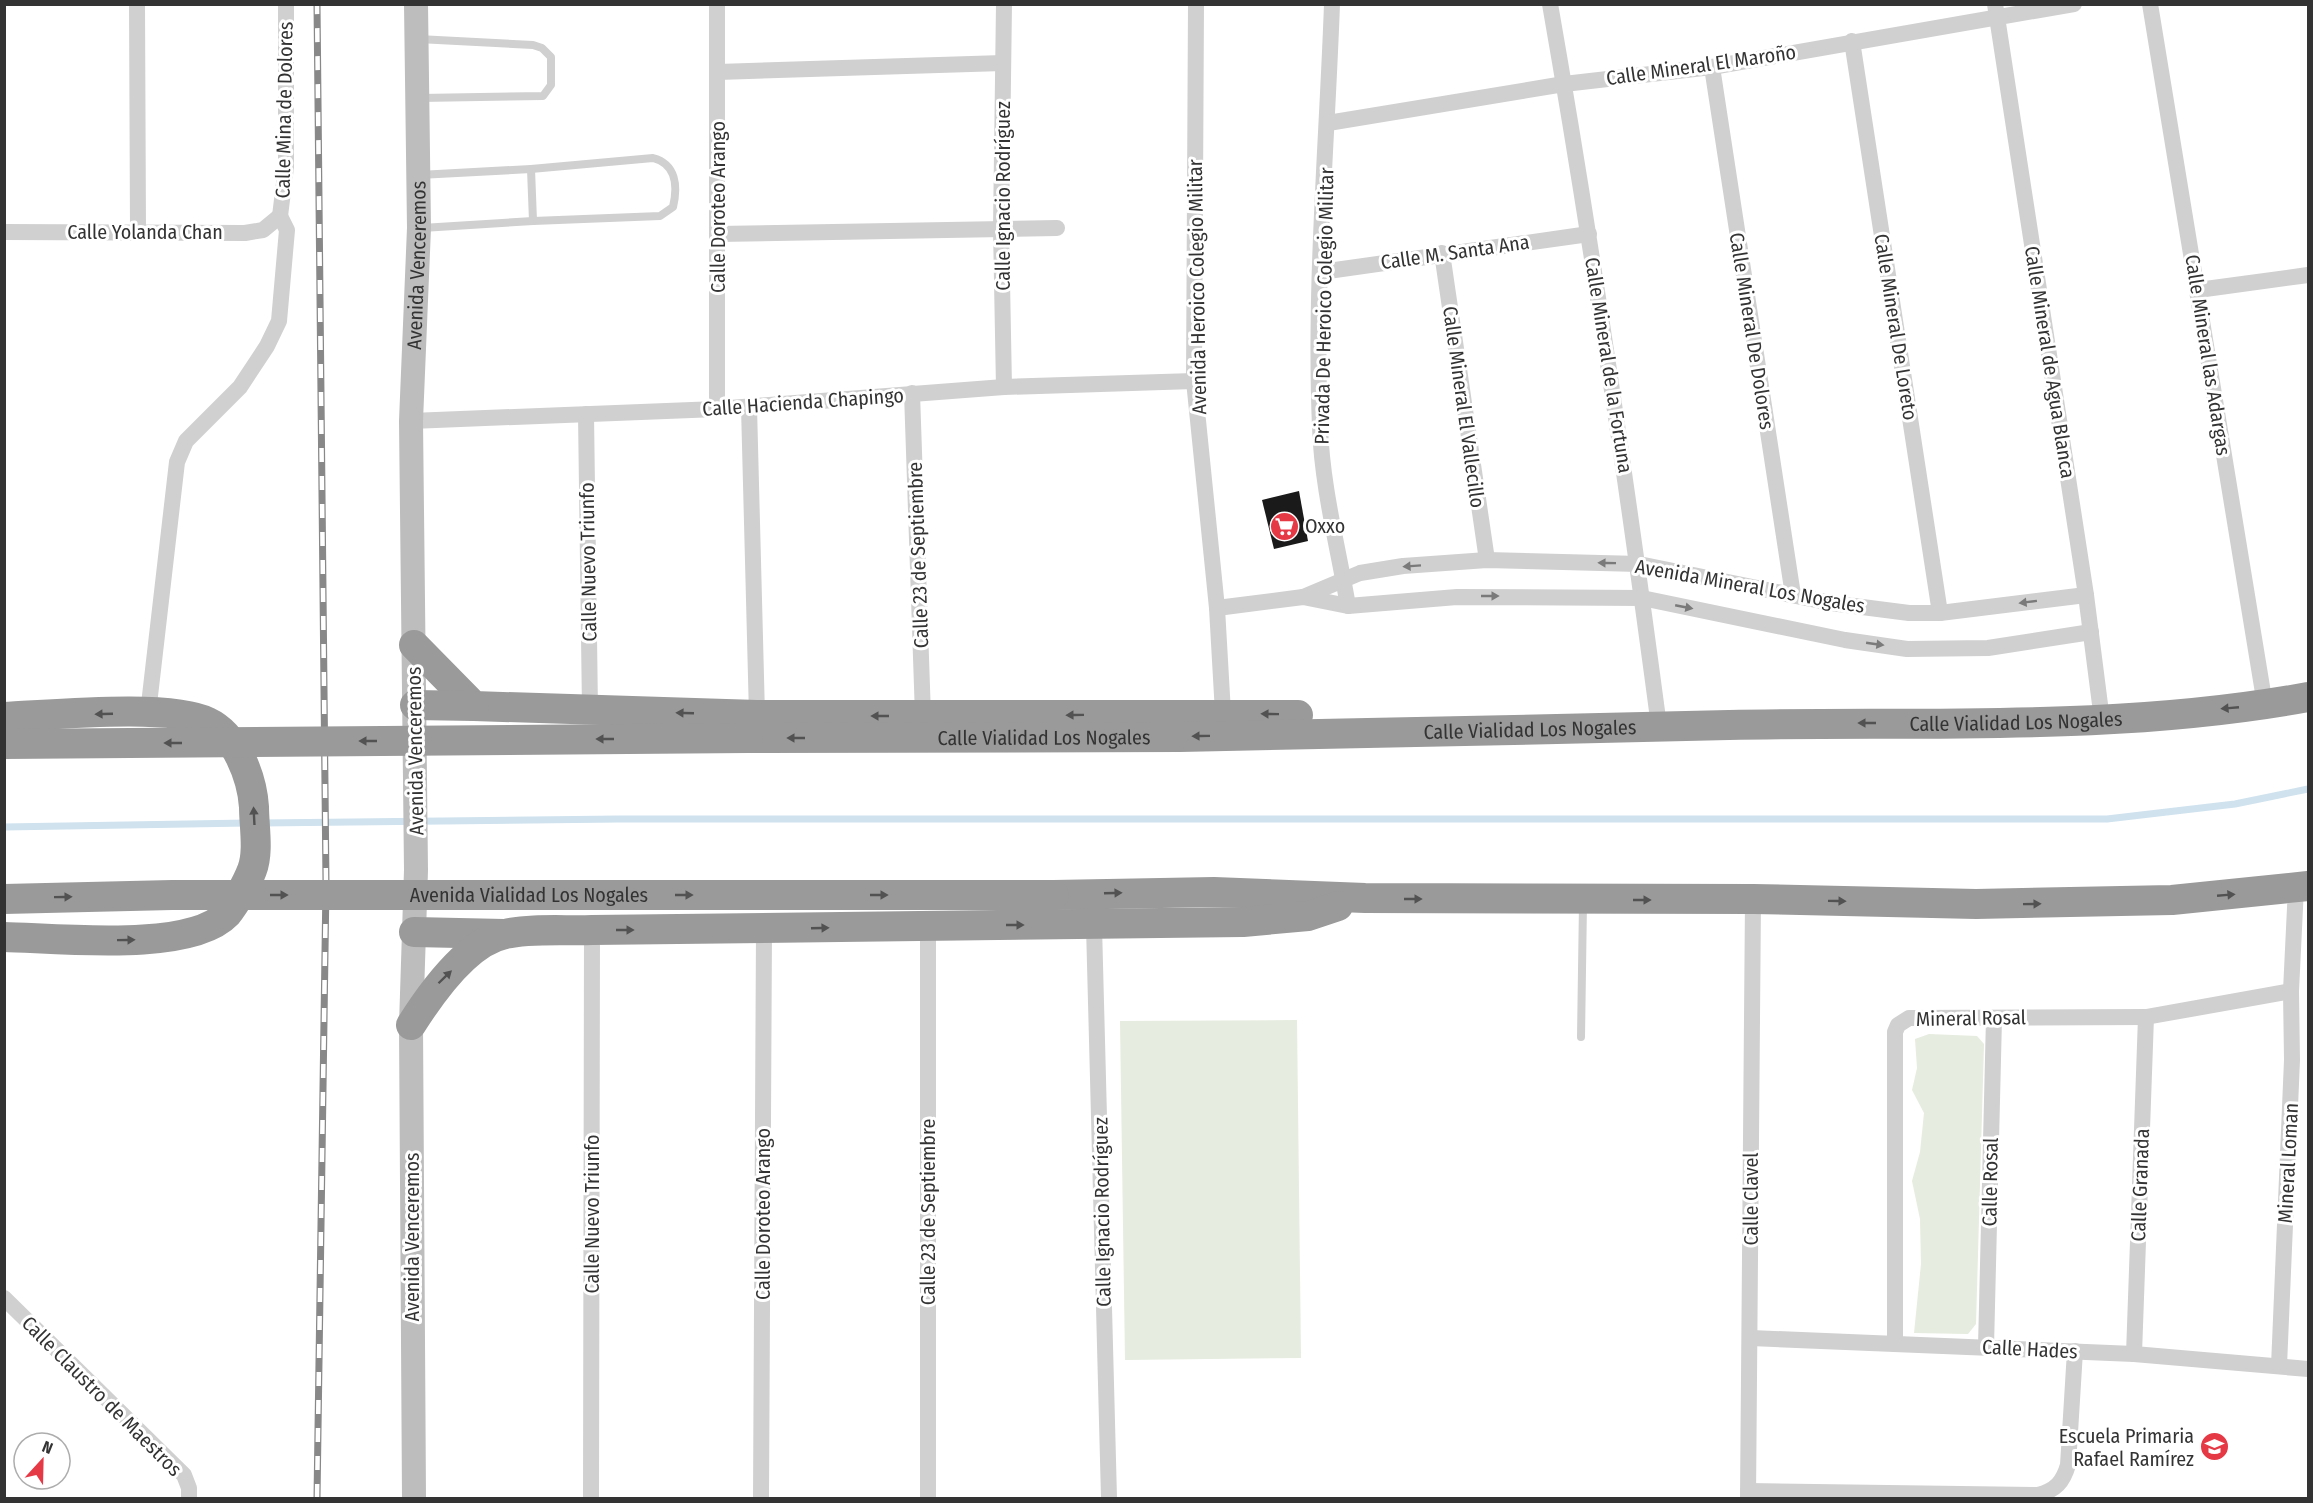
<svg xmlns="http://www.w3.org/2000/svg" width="2313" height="1503" font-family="'Fira Sans Condensed',sans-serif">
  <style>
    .green { fill: #e6ecdf }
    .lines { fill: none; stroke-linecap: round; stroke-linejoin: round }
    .stream { stroke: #cfe2ee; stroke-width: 7 }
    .building { fill: #1a1a1a }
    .lane { stroke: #d0d0d0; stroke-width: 8 }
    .street { stroke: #d0d0d0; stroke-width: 16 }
    .secondary { stroke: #bdbdbd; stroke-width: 24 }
    .highway { stroke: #9a9a9a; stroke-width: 30 }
    .rail-casing { stroke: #888; stroke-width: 7 }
    .rail { stroke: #fff; stroke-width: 4.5; stroke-dasharray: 14; stroke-linecap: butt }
    .highway-bridge { stroke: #9a9a9a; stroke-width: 30 }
    .oneway { fill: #7a7a7a }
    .oneway2 { fill: #525252 }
    .labels { text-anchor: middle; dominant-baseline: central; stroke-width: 6; stroke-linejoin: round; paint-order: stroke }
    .street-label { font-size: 20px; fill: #333; stroke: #fff }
    .poi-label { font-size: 20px; fill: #333; stroke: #fff; text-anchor: start }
  </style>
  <rect width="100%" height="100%" fill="#fff"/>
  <g class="green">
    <polygon points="1297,1020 1301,1358 1125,1360 1120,1021"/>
    <polygon points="1929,1034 1977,1036 1984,1044 1976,1324 1968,1334 1914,1333 1921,1264 1920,1219 1912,1181 1920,1152 1924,1113 1912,1090 1917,1068 1915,1039"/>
  </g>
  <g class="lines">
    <g class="stream">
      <polyline points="262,823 619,819 2107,819 2235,804 2308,789"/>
      <polyline points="4,827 248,823"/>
    </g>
  </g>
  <polygon class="building" points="1299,491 1308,541 1274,549 1262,500"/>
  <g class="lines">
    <g class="lane">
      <polyline points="418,39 533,45 542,48 551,57 551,85 543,96 420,98"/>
      <path d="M531 169 653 158C676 164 678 186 673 207L660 216 533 221"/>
      <polyline points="419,175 531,169 533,221 422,228"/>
      <polyline points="1581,1037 1583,903"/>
    </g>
    <g class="street">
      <polyline points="137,4 138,231"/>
      <polyline points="1004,4 1001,228 1004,387"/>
      <polyline points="1196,4 1194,381 1217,608 1223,713"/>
      <path d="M1332 4C1327 145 1314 286 1320 427 1322 487 1338 547 1348 606"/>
      <path d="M1550 4C1592 244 1627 485 1659 726"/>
      <polyline points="1995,4 2086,595 2102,720"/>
      <polyline points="2150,4 2265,705"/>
      <polyline points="1852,41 1940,613"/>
      <polyline points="1712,67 1793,595"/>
      <polyline points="718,72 1003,63"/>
      <polyline points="1328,123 1564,84 1712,67 2074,4"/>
      <polyline points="280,216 286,167 286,4"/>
      <polyline points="4,232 245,233 263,230 280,216"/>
      <polyline points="718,234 1057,228"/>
      <polyline points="1442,253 1487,560"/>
      <polyline points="1321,272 1589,234"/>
      <polyline points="2198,290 2308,275"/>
      <polyline points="912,393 923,716"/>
      <polyline points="749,407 757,715"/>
      <polyline points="717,409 717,4"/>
      <polyline points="586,414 590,710"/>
      <polyline points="411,421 717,409 1004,387 1194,381"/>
      <polyline points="1303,597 1360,573 1403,566 1487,560 1639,564 1831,603 1909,613 1940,613 2086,595"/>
      <polyline points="1217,608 1303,597 1348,606 1457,597 1642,598 1845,640 1907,649 1988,648 2091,632"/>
      <polyline points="148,713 177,462 186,441 240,387 267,346 279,321 287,230 280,216"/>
      <polyline points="1094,926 1109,1498"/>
      <polyline points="4,1298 184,1475 189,1488 189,1498"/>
      <polyline points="1751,1338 2134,1354 2308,1369"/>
      <polyline points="1895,1344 1895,1032 1898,1025 1909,1018 2146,1017 2291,991"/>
      <polyline points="1986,1347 1994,1018"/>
      <polyline points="2134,1354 2146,1017"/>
      <polyline points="2279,1366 2292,1060 2291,991 2296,887"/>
      <path d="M1748 1491 2038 1495C2056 1490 2063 1482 2068 1465L2075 1351"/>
      <polyline points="591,1498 592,930"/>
      <polyline points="761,1498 764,930"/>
      <polyline points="928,1498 928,925"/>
      <polyline points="1748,1498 1753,899"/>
    </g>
    <path class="secondary" id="s1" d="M414 1498 411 1025 416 870 411 421 419 228 416 4"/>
    <g class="highway">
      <polyline points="414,645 474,706 757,715 1298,715"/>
      <polyline points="415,705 474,706"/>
      <path d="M4 717C50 715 171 703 208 722 236 735 252 777 254 807 254 826 259 852 252 870 247 883 236 903 227 914 190 953 56 938 4 937"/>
      <path id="s2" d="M748 738C892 738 1036 738 1180 737 1363 734 1546 729 1729 725 1922 721 2118 732 2308 697"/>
      <polyline points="1054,895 1214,892 1365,898 1753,899 1976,904 2172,900 2308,886"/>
      <polyline points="414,932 504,934"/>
      <path d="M411 1025C430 995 467 942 505 934 530 928 566 931 592 930L1243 922 1308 916 1338 906"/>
    </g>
    <defs>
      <polyline id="rail" points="317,1498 326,884 317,4"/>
    </defs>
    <use href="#rail" class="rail-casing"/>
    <use href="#rail" class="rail"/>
    <g class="highway-bridge">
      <polyline points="4,744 748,738"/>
      <path id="s3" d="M4 899 172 895H1054"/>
    </g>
  </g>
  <defs><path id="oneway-solid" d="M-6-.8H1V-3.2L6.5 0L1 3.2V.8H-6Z" transform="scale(1.5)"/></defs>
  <g class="oneway">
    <use href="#oneway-solid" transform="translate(1607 563) rotate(-179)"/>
    <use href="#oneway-solid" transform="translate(1412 566) rotate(176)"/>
    <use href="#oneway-solid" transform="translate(1490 596)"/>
    <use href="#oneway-solid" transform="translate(2028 602) rotate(173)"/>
    <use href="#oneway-solid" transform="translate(1684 607) rotate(11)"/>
    <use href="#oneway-solid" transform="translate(1875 644) rotate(8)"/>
  </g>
  <g class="oneway2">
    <use href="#oneway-solid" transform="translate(2230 708) rotate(175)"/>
    <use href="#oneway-solid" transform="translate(685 713) rotate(-178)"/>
    <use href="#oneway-solid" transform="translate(104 714) rotate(178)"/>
    <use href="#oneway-solid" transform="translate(1270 714) rotate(-179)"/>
    <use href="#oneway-solid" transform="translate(1075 715) rotate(179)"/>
    <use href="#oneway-solid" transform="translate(880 716) rotate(-180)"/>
    <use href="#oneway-solid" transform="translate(1867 723) rotate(180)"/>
    <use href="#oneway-solid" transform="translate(1201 736) rotate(179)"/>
    <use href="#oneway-solid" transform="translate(796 738) rotate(180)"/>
    <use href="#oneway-solid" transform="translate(605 739) rotate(180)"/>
    <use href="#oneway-solid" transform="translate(368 741) rotate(180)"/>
    <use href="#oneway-solid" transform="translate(173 743) rotate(180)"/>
    <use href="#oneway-solid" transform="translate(254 816) rotate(-93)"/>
    <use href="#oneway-solid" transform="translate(1113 893) rotate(-2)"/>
    <use href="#oneway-solid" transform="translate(279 895)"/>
    <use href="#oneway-solid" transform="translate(684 895)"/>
    <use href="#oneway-solid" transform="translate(879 895)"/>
    <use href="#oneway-solid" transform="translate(2226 895) rotate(-5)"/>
    <use href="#oneway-solid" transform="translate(63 897) rotate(-1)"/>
    <use href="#oneway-solid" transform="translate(1413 899)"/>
    <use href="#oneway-solid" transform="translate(1642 900)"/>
    <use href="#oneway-solid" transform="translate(1837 901) rotate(1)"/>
    <use href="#oneway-solid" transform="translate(2032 904) rotate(-1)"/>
    <use href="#oneway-solid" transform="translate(1015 925)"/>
    <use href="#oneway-solid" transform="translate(820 928) rotate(-2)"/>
    <use href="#oneway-solid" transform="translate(625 930)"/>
    <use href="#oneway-solid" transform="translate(126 940) rotate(-1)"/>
    <use href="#oneway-solid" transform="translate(445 977) rotate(-44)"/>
  </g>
  <defs>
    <symbol id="supermarket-disc" viewBox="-11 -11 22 22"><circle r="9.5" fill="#e63946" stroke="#fff"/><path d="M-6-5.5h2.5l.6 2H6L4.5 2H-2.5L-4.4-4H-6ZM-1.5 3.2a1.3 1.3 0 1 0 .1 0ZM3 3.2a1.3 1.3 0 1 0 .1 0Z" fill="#fff"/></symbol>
    <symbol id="school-disc" viewBox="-11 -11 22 22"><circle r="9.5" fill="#e63946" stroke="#fff"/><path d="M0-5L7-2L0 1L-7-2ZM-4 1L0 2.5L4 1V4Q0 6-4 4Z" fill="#fff"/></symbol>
  </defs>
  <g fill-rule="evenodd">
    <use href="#supermarket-disc" x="1268" y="510" width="33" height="33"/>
    <use href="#school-disc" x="2198" y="1430" width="33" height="33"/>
  </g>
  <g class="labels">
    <g class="street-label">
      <text transform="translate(1701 65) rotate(-8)">Calle Mineral El Maroño</text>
      <text transform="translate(284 110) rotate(-89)">Calle Mina de Dolores</text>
      <text transform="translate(1003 196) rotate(-90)">Calle Ignacio Rodríguez</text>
      <text transform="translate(718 207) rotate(-90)">Calle Doroteo Arango</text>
      <text x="145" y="232">Calle Yolanda Chan</text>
      <text transform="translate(1455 252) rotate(-8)">Calle M. Santa Ana</text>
      <text stroke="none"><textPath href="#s1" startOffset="1233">Avenida Venceremos</textPath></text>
      <text transform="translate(1197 287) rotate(-91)">Avenida Heroico Colegio Militar</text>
      <text transform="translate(1324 306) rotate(-89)">Privada De Heroico Colegio Militar</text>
      <text transform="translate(1896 327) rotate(81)">Calle Mineral De Loreto</text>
      <text transform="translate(1752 331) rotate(81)">Calle Mineral De Dolores</text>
      <text transform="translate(2208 355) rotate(81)">Calle Mineral las Adargas</text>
      <text transform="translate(2050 362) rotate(81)">Calle Mineral de Agua Blanca</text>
      <text transform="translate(1609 365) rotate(81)">Calle Mineral de la Fortuna</text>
      <text transform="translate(803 402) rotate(-4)">Calle Hacienda Chapingo</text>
      <text transform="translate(1464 407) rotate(82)">Calle Mineral El Vallecillo</text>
      <text transform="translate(918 555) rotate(-92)">Calle 23 de Septiembre</text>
      <text transform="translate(588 562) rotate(-91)">Calle Nuevo Triunfo</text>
      <text transform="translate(1750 586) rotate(10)">Avenida Mineral Los Nogales</text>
      <text stroke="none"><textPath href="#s2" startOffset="1268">Calle Vialidad Los Nogales</textPath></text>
      <text stroke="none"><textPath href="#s2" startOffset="782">Calle Vialidad Los Nogales</textPath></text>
      <text stroke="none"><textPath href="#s2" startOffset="296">Calle Vialidad Los Nogales</textPath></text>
      <text transform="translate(415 751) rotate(-91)">Avenida Venceremos</text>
      <text stroke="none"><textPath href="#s3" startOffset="525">Avenida Vialidad Los Nogales</textPath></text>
      <text transform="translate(1971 1018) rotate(-1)">Mineral Rosal</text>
      <text transform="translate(2288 1163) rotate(-87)">Mineral Loman</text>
      <text transform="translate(1990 1182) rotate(-89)">Calle Rosal</text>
      <text transform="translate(2140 1185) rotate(-88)">Calle Granada</text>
      <text transform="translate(1751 1199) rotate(-90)">Calle Clavel</text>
      <text transform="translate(928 1212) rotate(-90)">Calle 23 de Septiembre</text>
      <text transform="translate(1102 1212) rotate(-91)">Calle Ignacio Rodríguez</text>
      <text transform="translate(592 1214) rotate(-90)">Calle Nuevo Triunfo</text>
      <text transform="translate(763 1214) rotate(-90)">Calle Doroteo Arango</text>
      <text transform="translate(412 1237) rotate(-90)">Avenida Venceremos</text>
      <text transform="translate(2030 1349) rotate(3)">Calle Hades</text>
      <text transform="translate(102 1396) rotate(45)">Calle Claustro de Maestros</text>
    </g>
    <g class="poi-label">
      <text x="1305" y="526">Oxxo</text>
      <text x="2194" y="1436" text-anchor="end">Escuela Primaria<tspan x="2194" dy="23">Rafael Ramírez</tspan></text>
    </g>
  </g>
  <rect width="2313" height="1503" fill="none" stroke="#333333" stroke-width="12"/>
  <g transform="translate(42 1461) rotate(22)"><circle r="28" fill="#ffffff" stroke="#adadad" stroke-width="1.5"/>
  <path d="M0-4.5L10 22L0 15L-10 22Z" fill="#e63946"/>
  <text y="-9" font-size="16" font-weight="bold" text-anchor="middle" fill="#333333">N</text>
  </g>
</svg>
